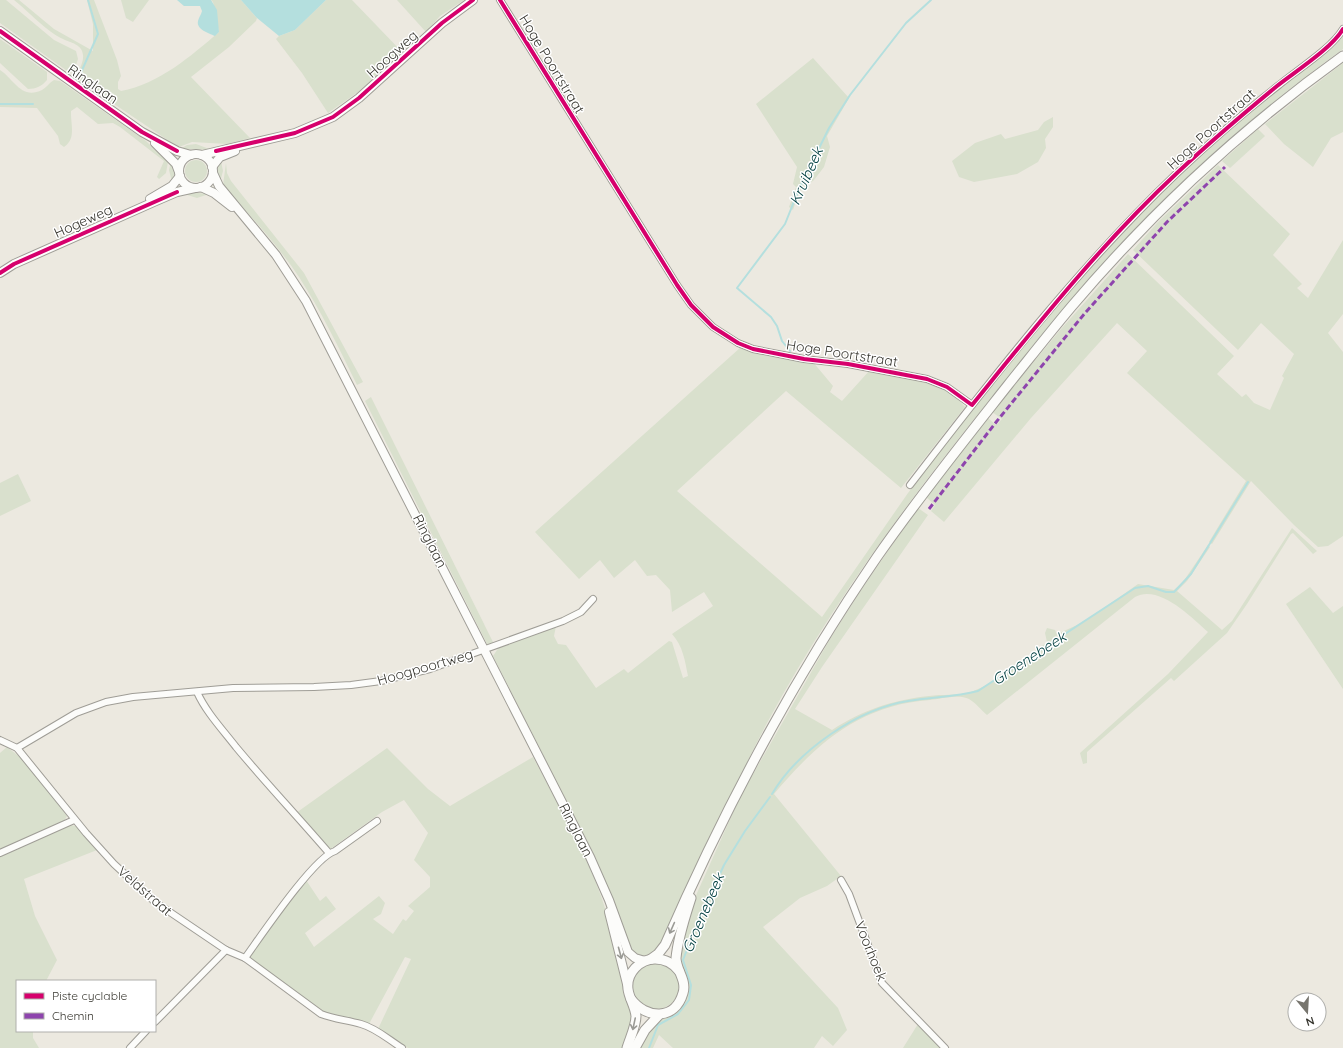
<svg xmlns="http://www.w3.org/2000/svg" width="1343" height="1048" font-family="Quicksand,sans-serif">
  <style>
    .green { fill: #d9e0cd }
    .water { fill: #b4dfde }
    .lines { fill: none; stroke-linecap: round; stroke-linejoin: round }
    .stream { stroke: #b4dfde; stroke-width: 2 }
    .street-casing { stroke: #9f9d96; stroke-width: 8 }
    .secondary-casing { stroke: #9f9d96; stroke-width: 10 }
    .primary-casing { stroke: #9f9d96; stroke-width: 11 }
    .street { stroke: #fcfcfa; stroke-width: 6 }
    .secondary { stroke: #fcfcfa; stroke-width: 8 }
    .primary { stroke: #fcfcfa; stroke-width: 9 }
    .quiet { stroke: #8e44ad; stroke-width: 3; stroke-dasharray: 6 3; stroke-linecap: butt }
    .cycleway-casing { stroke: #fff; stroke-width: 6 }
    .cycleway { stroke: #d6006c; stroke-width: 4 }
    .oneway { stroke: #9a9a95 }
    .labels { text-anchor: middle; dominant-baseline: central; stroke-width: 3; stroke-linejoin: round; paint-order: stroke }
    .street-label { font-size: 14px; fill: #383730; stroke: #fff }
    .water-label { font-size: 15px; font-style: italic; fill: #054243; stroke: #fff }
  </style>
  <rect width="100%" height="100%" fill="#ece9e0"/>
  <g class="green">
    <polygon points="0,0 6,0 54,40 76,51 78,59 74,71 70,73 0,23"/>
    <path d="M14 0H19L54 29 93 51V24L87 0H94L117 60 121 76 118 82V89L121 91C159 84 191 56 219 32L213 2 211 0H241L257 18 256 21 229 47 191 77 250 138 227 144 192 142 179 147 169 141 77 79C77 71 84 64 83 55 82 44 71 43 63 39 47 32 28 11 14 0Z"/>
    <polygon points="121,0 149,0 133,22 126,18"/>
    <polygon points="326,0 352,0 403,53 358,92 328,113 302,73 276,39 279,36 295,30"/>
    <polygon points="397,0 464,0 440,16 426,32"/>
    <path d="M1343 32V49C1262 107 1187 174 1119 247 1074 295 1034 346 992 397 909 499 830 606 767 723 728 798 694 876 657 951 645 957 637 958 629 947L596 859 493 656 499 647 556 626 554 636 558 644 566 645 596 688 624 669 628 673 669 641 672 642 683 678 688 676C685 661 683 646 672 634L713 606 704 592 672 612 670 590 656 575 647 576 635 560 614 578 600 560 579 579 535 532 741 347 813 362 833 386 830 392 842 401 870 370 934 383 952 393 965 407 901 488 786 391 677 491 822 617 908 493 1006 366 1076 282 1116 237 1170 183 1216 140Z"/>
    <path d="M0 39 47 72V80C42 86 36 89 28 89L0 63Z"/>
    <polygon points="813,58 849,98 827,136 830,147 824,167 814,180 799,192 793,210 789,207 796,187 793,184 797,167 756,104"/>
    <polygon points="1343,63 1343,132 1331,138 1313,167 1284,144 1265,124"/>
    <path d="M0 70C14 79 21 100 42 90 46 88 49 83 54 80L60 81 146 141 168 162 166 173 159 179 157 177 164 161 120 127 113 123 98 124 77 107 71 111V113C71 126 76 139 64 147L60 144 58 136 37 108 0 107Z"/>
    <polygon points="1053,117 1053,127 1045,139 1046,148 1038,162 1017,174 974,182 959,177 952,161 975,143 1001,134 1005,139 1038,130 1044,122"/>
    <polygon points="1258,129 1265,136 1230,168 1222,161"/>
    <polygon points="196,144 212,150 180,149 187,145"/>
    <circle cx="196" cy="171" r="11"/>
    <polygon points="171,161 175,172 172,182 169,170"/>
    <path d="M221 161 223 171 220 182C216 175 216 168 221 161Z"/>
    <path d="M226 163 227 173 231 181 304 273 363 382 357 385C339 348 321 311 299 277 277 244 249 215 223 185Z"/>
    <polygon points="1218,165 1290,234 1273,255 1302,284 1297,288 1308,298 1343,240 1343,314 1328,333 1343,352 1343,536 1328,546 1318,547 1294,525 1251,481 1212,544 1209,542 1246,481 1127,373 1147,351 1117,323 1031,418 944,522 931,511 935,505 926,497 988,418 996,425 1002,419 992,412 1061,329 1128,254 1234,356 1217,374 1242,397 1246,394 1254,403 1270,410 1284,378 1282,376 1294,354 1261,323 1238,350 1133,250 1158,222"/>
    <polygon points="188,192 209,194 197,198 181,193"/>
    <polygon points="371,397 494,644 487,644 365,401"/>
    <polygon points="18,474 31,501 0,516 0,483"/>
    <path d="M918 508 928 515 822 667 795 709 832 730C863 710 892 700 929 696 942 694 958 696 971 692 995 684 1027 658 1047 642L1045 633 1047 628 1055 630 1057 634 1084 622 1138 584 1174 590 1183 582 1208 545 1210 547 1187 581 1177 591 1222 630 1232 621 1292 528 1317 551 1313 554 1293 533 1291 534 1247 604 1227 633 1174 681 1171 678 1087 752V763L1083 764 1080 753 1168 674 1208 632C1191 617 1159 584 1135 597L987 715C981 710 976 703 969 699 959 694 940 699 930 700 860 705 817 743 774 794L841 876 827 886 800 898 763 927 838 1008 847 1030 833 1046 822 1036 814 1048H673L659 1035 653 1048H639L653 1023 679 1009 683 1004 686 997 681 955 690 912 697 893 740 797 830 639 863 587Z"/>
    <polygon points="1310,587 1333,613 1343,606 1343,689 1286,604"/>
    <polygon points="7,747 25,761 67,816 63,823 0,852 0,753"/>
    <path d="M387 748 428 789 450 806 533 757C556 802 584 848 601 896 614 934 622 974 632 1013V1022L622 1048H408L378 1029 411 959 405 957 369 1024C354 1021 338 1018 324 1012 297 1000 273 976 250 958V955L306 880 320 901 326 896 336 909 305 933 314 947 379 896 385 903 381 914 373 919 393 934 403 919 406 921 414 911 408 906 430 887V877L414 860 428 833 404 800 382 812 329 850 296 813Z"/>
    <polygon points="70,825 76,826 97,850 24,879 35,916 57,960 46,981 17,981 17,1031 33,1031 33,1038 39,1048 0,1048 0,857"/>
    <circle cx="656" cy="986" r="23"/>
    <polygon points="918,1024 943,1048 903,1048"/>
  </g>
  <g class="water">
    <path d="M177 0H211L217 10 219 32 215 36C208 33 196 29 198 21 199 17 201 15 202 11L200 6H184Z"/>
    <polygon points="241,0 326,0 295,30 279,36 257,18"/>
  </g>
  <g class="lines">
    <g class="stream">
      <polyline points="79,77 98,34 88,0"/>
      <polyline points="0,104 33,104"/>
      <polyline points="790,351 782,341 777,326 771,317 737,288 785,224 799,189 829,128 850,95 906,23 931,0"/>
      <path d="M772 794C798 750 858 709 908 701 931 697 955 697 978 691L1135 588 1148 586 1166 592H1174L1191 574 1248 482"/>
      <polyline points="649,1048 658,1025 678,1014 689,1000 691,985 683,960 693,934 724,865 745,831 770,797"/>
    </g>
    <defs>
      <g id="street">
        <polyline points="500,0 677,285 691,305 713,327 738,343 753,349 804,359 848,364 927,379 947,387 972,405"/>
        <path d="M910 485C993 377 1077 269 1176 174 1209 143 1243 113 1279 85 1298 69 1331 49 1343 29"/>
        <path d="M197 692C206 712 222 729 236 747 266 783 298 817 329 853"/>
        <path d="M0 740 17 748 86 833 114 864 155 902 226 950 245 958 321 1014C334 1019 347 1020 361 1024 376 1028 389 1040 402 1048"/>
        <polyline points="17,748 76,713 106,702 133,697 233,688 314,687 351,685 381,681 430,669 563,621 581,612 593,599"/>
        <polyline points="0,853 74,820"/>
        <polyline points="841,880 849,894 882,983 945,1048"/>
        <path d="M245 958C261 936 314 857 335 851L377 821"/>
        <polyline points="155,1022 226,950"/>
        <polyline points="130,1048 146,1031"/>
      </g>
      <g id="secondary">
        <polyline points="0,31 142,132 177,151 191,155"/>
        <polyline points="155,143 176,164 179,172"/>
        <circle cx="196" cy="171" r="17"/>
        <polyline points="202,155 295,133 333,117 359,98 442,23 473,0"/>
        <polyline points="212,167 220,157 235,151"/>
        <polyline points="213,173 219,186 276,255 306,301 590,857 609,900 628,952 635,958 645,961"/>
        <polyline points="201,187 214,193 232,207"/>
        <polyline points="150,199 172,186 180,176"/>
        <polyline points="0,273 14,264 156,201 177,192 195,188"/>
        <polyline points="609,912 627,984"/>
      </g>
      <g id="primary">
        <path d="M651 959 658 954 665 945C724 810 793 679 877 557 918 498 963 442 1008 385 1029 359 1050 332 1072 306 1151 213 1244 127 1343 56"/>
        <path d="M631 999C646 1019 675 1021 683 993 687 980 676 970 676 958 678 937 685 917 691 898"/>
        <path d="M627 1048C630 1038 636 1026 636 1016 635 1006 629 998 628 989 626 973 640 959 655 959 665 959 673 963 679 971"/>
        <polyline points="635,1048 645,1030 659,1015"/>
      </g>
    </defs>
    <use href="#street" class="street-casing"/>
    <use href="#secondary" class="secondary-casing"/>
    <use href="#primary" class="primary-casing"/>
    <use href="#street" class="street"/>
    <use href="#secondary" class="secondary"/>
    <use href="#primary" class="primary"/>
    <polyline class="quiet" points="929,509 997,421 1085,313 1167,222 1225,167"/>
    <defs>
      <g id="cycleway">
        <path d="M500 0 677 285 691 305 713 327 738 343 753 349 804 359 848 364 927 379 947 387 972 405C1037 325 1101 244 1177 173 1209 143 1243 114 1277 86 1296 71 1332 48 1343 29"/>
        <polyline points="0,31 142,132 177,151"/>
        <polyline points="216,151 295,133 333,117 359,98 442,23 473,0"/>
        <polyline points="0,273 14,264 177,192"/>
      </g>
    </defs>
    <use href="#cycleway" class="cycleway-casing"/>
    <use href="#cycleway" class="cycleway"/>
  </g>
  <defs><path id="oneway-shaft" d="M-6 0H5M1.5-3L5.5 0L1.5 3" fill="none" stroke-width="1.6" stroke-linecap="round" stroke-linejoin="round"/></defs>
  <g class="oneway">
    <use href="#oneway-shaft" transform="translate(672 928) rotate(114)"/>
    <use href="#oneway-shaft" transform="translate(620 953) rotate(75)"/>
    <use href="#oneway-shaft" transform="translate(634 1024) rotate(102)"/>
  </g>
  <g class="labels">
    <g class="street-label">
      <text transform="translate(392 54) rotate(-42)">Hoogweg</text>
      <text transform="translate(552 64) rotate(59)">Hoge Poortstraat</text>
      <text transform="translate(93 84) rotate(35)">Ringlaan</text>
      <text transform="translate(1211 129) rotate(-42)">Hoge Poortstraat</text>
      <text transform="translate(83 221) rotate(-24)">Hogeweg</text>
      <text transform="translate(842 353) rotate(9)">Hoge Poortstraat</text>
      <text transform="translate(430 541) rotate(63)">Ringlaan</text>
      <text transform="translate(425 667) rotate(-16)">Hoogpoortweg</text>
      <text transform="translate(576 830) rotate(63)">Ringlaan</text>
      <text transform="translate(145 891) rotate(41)">Veldstraat</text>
      <text transform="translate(871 951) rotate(68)">Voorhoek</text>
    </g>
    <g class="water-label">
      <text transform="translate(806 176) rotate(-66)">Kruibeek</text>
      <text transform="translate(1029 658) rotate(-33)">Groenebeek</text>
      <text transform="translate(703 913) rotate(-67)">Groenebeek</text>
    </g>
  </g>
  <rect x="16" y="980" width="140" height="52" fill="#ffffff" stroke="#afafac"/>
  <rect x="24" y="993" width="20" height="6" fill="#d6006c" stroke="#afafac"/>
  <text x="52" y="1000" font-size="12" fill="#383730">Piste cyclable</text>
  <rect x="24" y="1013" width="20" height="6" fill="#8e44ad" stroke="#afafac"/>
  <text x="52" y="1020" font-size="12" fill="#383730">Chemin</text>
  <g transform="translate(1307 1012) rotate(162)"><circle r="19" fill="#ffffff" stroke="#afafac"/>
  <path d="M0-3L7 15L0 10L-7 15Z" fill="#77756e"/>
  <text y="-6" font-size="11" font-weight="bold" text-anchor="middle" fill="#383730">N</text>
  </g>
</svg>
